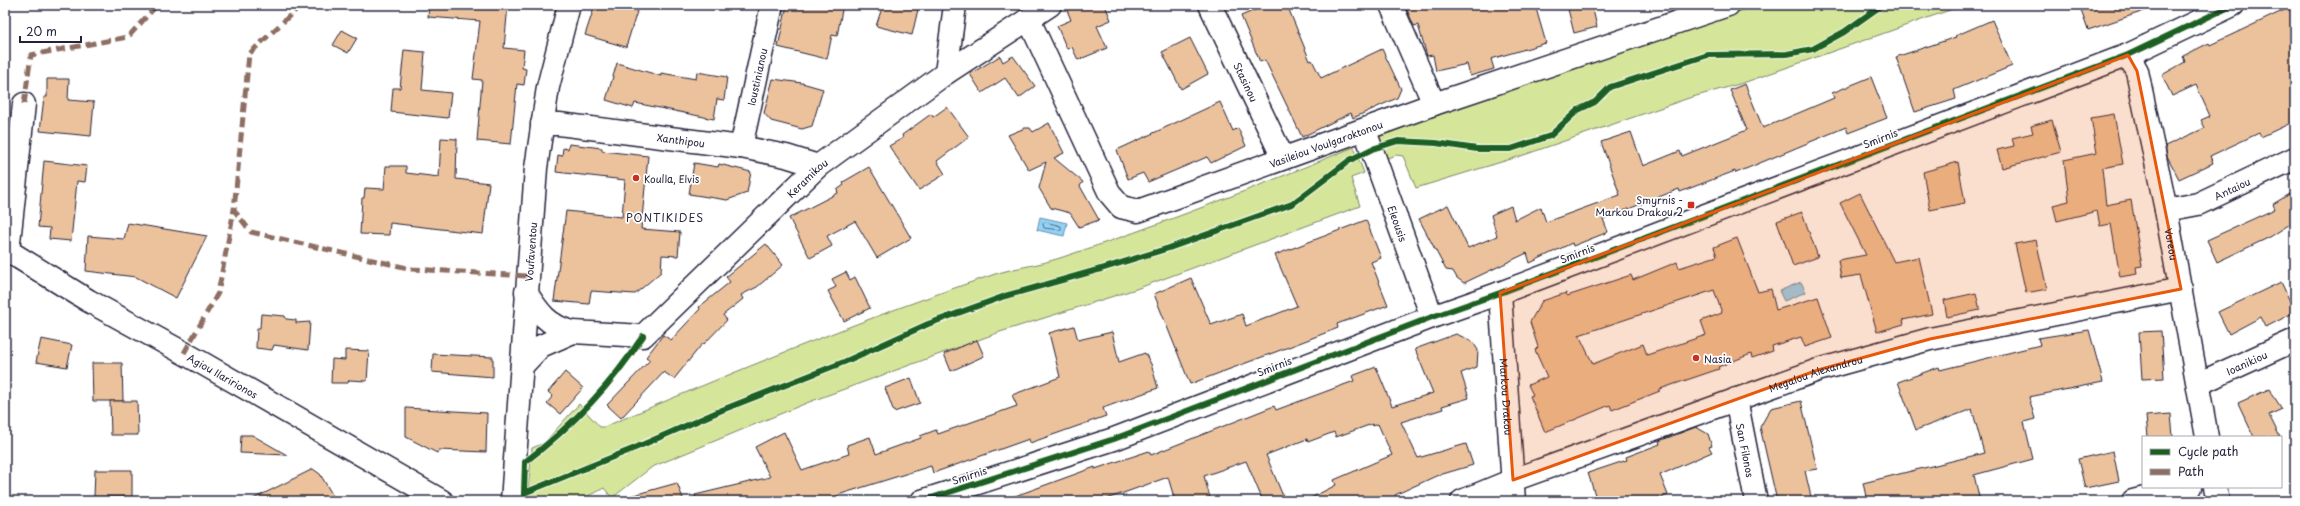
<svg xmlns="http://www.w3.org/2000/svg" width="2300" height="506" font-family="'Playpen Sans',sans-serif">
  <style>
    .green { fill: #d5e69a; stroke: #7c846a }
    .water { fill: #94d3f5; stroke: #668cab }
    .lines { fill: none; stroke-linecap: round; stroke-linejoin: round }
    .shore { stroke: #506985; stroke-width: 1 }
    .building { fill: #ecc29c; stroke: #22223b; fill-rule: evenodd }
    .street-casing { stroke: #22223b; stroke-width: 25 }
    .street { stroke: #fff; stroke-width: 22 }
    .quiet { stroke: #8d6e63; stroke-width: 5; stroke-dasharray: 10 5; stroke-linecap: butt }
    .cycleway-casing { stroke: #fff; stroke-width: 8 }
    .cycleway { stroke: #1b5e20; stroke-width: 6 }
    .marked { fill: #e8590c; fill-opacity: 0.2; stroke: #e8590c; stroke-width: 3; stroke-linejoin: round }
    .poi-dot { fill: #c8321e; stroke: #fff; stroke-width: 1.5 }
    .labels { text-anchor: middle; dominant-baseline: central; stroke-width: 3.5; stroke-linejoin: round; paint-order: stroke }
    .street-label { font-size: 10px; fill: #22223b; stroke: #fff }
    .poi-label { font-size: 10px; fill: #22223b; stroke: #fff; text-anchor: start }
    .neighbourhood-label { font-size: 11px; letter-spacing: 1px; fill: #22223b; stroke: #fff }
  </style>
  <rect width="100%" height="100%" fill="#fff"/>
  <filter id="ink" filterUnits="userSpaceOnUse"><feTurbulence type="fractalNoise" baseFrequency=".025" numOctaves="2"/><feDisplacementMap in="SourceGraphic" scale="8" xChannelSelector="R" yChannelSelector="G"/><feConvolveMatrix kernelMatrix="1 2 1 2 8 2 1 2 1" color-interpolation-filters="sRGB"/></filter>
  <g filter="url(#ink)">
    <g class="green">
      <polygon points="1758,5 1964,5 1743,83 1689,98 1521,156 1416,188 1403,156 1396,155 1385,159 1379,144 1380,133"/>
      <path d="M1354 147 1364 173 1351 178 1360 206 1136 289 1000 332 809 402 652 467 612 498 604 488 578 501H527L532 448 544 443 579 404 600 427H604C734 372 864 318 998 273 1018 267 1040 265 1060 258 1160 225 1257 187 1354 147Z"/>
    </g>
    <g class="water">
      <polygon points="1040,217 1067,223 1064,236 1037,230"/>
      <polygon points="1801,282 1806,292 1784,301 1779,291"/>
    </g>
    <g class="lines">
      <polygon class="shore" points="1045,222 1061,226 1061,230 1044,228 1043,224"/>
    </g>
    <g class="building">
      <polygon points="429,5 508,5 504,48 524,50 522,68 526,69 524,85 517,84 511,144 477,141 482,80 473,79 480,21 428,17"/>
      <polygon points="595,5 639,5 626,47 585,35"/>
      <polygon points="787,5 843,5 837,36 832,35 827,59 778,47"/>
      <polygon points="883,5 919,5 912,35 876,26"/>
      <polygon points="1065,5 1105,5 1111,20 1097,26 1107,48 1078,60 1072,47 1067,49 1057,26 1071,20"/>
      <polygon points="1267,5 1287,5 1310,61 1312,60 1321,78 1382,49 1401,89 1397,98 1353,118 1351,113 1302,137 1265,60 1260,62 1241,16"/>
      <polygon points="1405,5 1535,5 1546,43 1491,59 1494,69 1470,76 1467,64 1436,71 1433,55 1427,56 1418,25 1414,26"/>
      <polygon points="1585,5 1592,5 1597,27 1574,33 1568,9"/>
      <polygon points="2079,5 2152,5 2153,8 2088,30"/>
      <polygon points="2295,5 2295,121 2261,137 2259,133 2210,156 2213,163 2179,179 2167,156 2165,146 2205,128 2201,120 2210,116 2196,85 2172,96 2162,75 2185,62 2183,56 2209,43 2210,45"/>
      <polygon points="1992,20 2012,66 1954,90 1956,99 1915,112 1896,57 1956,37 1955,36"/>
      <polygon points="342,30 357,38 348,53 333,45"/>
      <polygon points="1190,38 1208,74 1181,89 1162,52"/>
      <polygon points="404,50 425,52 422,90 451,93 448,118 391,112 393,88 400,88"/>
      <polygon points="1000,56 1003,62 1013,56 1035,86 1019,98 1005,78 982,93 970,74"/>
      <polygon points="617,63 661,76 661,73 696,79 697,72 727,77 724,100 717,99 714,119 635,103 633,108 606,100"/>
      <polygon points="1871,77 1887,118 1848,133 1846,127 1736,173 1735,171 1680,192 1679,189 1603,219 1608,232 1573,246 1572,243 1530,263 1527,253 1464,283 1457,278 1453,271 1446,270 1419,219 1448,205 1468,248 1497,236 1491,215 1511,206 1515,220 1541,207 1546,222 1620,195 1601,142 1631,132 1643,166 1680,151 1682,156 1747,130 1730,90 1745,84 1763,128 1834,98 1832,93"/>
      <polygon points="47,79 69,79 68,100 94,102 91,136 40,131 44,97 47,97"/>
      <polygon points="773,79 802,83 823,89 812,126 802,129 771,121 764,113"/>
      <polygon points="1220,102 1233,131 1238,128 1246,146 1211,163 1207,157 1148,182 1143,173 1128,179 1117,150"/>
      <polygon points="947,107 969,137 937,161 945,174 919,190 889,146 903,138 902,135 931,114 933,117"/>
      <polygon points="2114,114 2123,164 2102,168 2106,205 2131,200 2142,266 2136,267 2137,274 2120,277 2111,224 2100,226 2097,211 2057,221 2053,205 2069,201 2064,160 2097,153 2091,118"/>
      <polygon points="2052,120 2061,152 2002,168 1997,150 2014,146 2012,138 2033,133 2031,126"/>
      <polygon points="1049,123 1064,153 1054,158 1083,182 1080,186 1099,220 1079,227 1070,213 1051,208 1039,188 1046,162 1029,170 1008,135 1025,128 1030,128 1033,132"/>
      <polygon points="441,138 457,139 456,179 489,183 483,234 390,223 389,235 360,234 362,198 364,198 365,188 384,189 386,166 406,166 406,173 439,177"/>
      <polygon points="569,144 602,148 602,151 648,156 641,229 680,232 678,256 662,255 661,272 635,294 591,291 589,304 554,301 566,211 622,217 625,180 556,172 558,155 562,156 563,148 568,149"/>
      <polygon points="44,161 87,166 85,182 77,181 71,241 49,239 50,228 38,227"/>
      <polygon points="1958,162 1965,203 1930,210 1923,172"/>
      <polygon points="694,163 718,167 719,164 751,172 747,193 727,200 689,194"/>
      <polygon points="869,167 911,238 877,258 855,221 827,236 832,246 810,258 789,218 838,193 837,190 844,185 843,182"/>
      <polygon points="2295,191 2295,221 2270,237 2217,262 2207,240 2275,209 2273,204"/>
      <polygon points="1860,193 1894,262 1919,257 1932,314 1903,320 1904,324 1877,332 1861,275 1841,278 1838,260 1866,255 1840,203"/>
      <polygon points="1802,212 1818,257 1793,266 1777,221"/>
      <polygon points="1366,220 1381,258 1371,262 1388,305 1337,324 1338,328 1294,345 1190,384 1154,294 1191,278 1211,325 1242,314 1246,326 1297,306 1275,255"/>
      <polygon points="128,223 207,236 176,298 136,277 86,271 88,236 124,239"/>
      <path d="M1737 238 1758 292 1771 289 1776 310 1818 297 1832 338 1805 347 1801 337 1772 346 1773 351 1752 358 1751 354 1718 367 1719 369 1660 389V391L1612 410 1610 405 1545 432 1530 396 1533 395 1528 385 1547 377 1535 350 1538 347 1530 322 1542 301 1566 293 1567 296 1631 275 1633 280 1677 262 1679 268 1717 256 1714 247ZM1714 290 1722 313 1701 321 1706 335 1647 355 1643 344 1593 364 1579 335Z"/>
      <polygon points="2036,240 2047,289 2026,293 2015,244"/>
      <polygon points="766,244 783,265 757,287 741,295 743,299 723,315 727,320 704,344 703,343 674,379 664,372 621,418 607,405 650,360 646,357 663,335 671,340 700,309 699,307 730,282 726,277"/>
      <polygon points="846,272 850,280 855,277 870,308 844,321 828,291 836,287 832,279"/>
      <polygon points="2281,282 2295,312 2266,327 2261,317 2229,334 2218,312"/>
      <polygon points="1976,293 1980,310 1947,317 1944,300"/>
      <polygon points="261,314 285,316 286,319 296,320 296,323 310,322 308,350 274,345 272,350 256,348 257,328 260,328"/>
      <polygon points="1074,326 1078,340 1112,332 1119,362 1145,353 1151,364 1158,388 1103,408 1106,416 1030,443 1029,439 933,473 931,466 841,494 826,501 696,501 695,495 770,477 755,447 784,432 802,470 849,454 847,445 870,437 876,454 921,438 920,436 936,430 938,434 1017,406 1012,395 1060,377 1049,333"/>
      <polygon points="2089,330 2103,382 2029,397 2035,419 2024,422 2033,459 1974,475 1980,501 1867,501 1863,483 1984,453 1972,409 1916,430 1898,382 1939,367 1940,370 2040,345 2038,338"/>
      <polygon points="2161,331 2164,378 2142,379 2139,332"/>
      <polygon points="1456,334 1472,341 1478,350 1477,367 1461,373 1469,398 1442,406 1443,409 1401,422 1418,458 1466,444 1473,465 1436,476 1395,495 1397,501 1305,501 1336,485 1334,480 1392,455 1378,424 1373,426 1372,424 1336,437 1334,432 1308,442 1307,439 1266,455 1285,501 1263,501 1246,461 1204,476 1211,501 1175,501 1168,477 1101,501 1007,501 1007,499 1095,467 1095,469 1149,451 1151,455 1274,406 1276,410 1354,381 1352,376 1376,367 1392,406 1433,393 1415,349"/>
      <polygon points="41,339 72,345 67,367 36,362"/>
      <polygon points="977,340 984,356 951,371 944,354"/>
      <polygon points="345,350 369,351 367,381 349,380 348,383 331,383 332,359 345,360"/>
      <polygon points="433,354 493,357 493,377 432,372"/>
      <polygon points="92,363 122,363 123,401 93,401"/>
      <polygon points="565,372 583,388 560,414 547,403 553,396 548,392"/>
      <polygon points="911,378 920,403 894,412 885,388"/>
      <polygon points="2269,389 2282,409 2269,415 2280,437 2254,437 2238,403"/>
      <polygon points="110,401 137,401 138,435 111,435"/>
      <polygon points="1801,401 1817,469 1805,471 1812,501 1777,501 1760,427 1771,408"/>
      <polygon points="406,408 487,413 486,452 439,450 437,453 406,437"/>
      <polygon points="2171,414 2173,437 2148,437 2146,416"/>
      <polygon points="1696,427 1708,434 1712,446 1709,447 1712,452 1660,475 1668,495 1654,501 1597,501 1588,473 1627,460 1626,457 1660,444 1659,441"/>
      <polygon points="241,435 252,435 287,455 240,453"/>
      <polygon points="2113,451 2119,481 2085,488 2078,459"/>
      <polygon points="313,469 320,474 336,501 249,501"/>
      <polygon points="95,470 132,470 132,497 94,497"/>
      <polygon points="677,483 684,501 630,501 630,496"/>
    </g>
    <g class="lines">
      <defs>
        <g id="street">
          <path id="s1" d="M1210 5 1283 158"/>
          <polyline points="1391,5 1434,104"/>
          <path id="s2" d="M1029 20 1110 194 1121 207 1138 211 1434 104 1728 5"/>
          <path id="s3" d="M2128 55 2137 71 2166 210 2207 437"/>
          <polyline points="946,73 955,5"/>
          <path id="s4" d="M542 124H559L741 147 786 156 818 166"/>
          <path id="s5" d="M1365 131 1432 317"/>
          <path id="s6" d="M741 147 772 5"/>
          <path id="s7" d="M2166 210 2198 204 2295 158"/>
          <path id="s8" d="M5 249 89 301 202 363 442 501"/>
          <polyline points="8,251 24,104"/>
          <path id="s9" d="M526 292C538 312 549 327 573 332L643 336 818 166 946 73 1050 5"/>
          <path id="s10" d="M1500 293 1514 501"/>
          <polyline points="522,366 541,346 573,332"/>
          <path id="s11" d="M2198 384 2295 340"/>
          <path id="s12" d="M1736 399 1756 501"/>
          <polyline points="2215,487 2218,501"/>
          <path id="s13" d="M512 501 536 168 548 87 569 5"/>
          <polyline points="922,501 1114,439 1432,317 1500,293 2128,55 2233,5"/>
          <path id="s14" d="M1462 501 1513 480 1818 370 1930 339 2181 289"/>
          <polyline points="2133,501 2190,487"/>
        </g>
      </defs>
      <use href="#street" class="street-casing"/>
      <use href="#street" class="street"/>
      <g class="quiet">
        <polyline points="301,5 249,54 234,210 251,232 412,269 527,276"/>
        <polyline points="24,104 31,55 128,37 157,5"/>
        <polyline points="184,353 218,293 234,210"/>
      </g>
      <defs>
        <g id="cycleway">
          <path d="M643 336C612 384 571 427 525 462L524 493 635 448 722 410 844 362 928 324 1005 296 1101 269 1169 248 1292 204 1350 160 1372 149 1398 141 1436 143 1477 149H1511L1550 136 1578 110 1595 102 1610 87 1708 55 1787 54 1813 49 1844 32 1882 5"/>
          <polyline points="922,501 1114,439 1432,317 1500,293 2128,55 2233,5"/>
        </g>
      </defs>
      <use href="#cycleway" class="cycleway-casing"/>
      <use href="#cycleway" class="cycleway"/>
    </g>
  </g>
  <path class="marked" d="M2128 55 2137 71 2181 289 1930 339 1818 370 1513 480 1500 293Z"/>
  <g class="poi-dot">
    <circle cx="636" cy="178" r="4"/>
    <rect x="1687" y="201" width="8" height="8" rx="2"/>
    <circle cx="1696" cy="358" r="4"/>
  </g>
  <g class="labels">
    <g class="street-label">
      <text stroke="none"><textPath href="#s6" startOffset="72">Ioustinianou</textPath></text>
      <text stroke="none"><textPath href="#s1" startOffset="85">Stasinou</textPath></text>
      <text transform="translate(1880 138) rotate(-21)">Smirnis</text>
      <text stroke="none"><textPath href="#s4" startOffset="140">Xanthipou</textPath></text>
      <text stroke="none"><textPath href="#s2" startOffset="426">Vasileiou Voulgaroktonou</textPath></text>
      <text stroke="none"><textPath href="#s9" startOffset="362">Keramikou</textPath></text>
      <text stroke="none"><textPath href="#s7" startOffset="70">Antaiou</textPath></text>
      <text stroke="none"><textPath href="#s5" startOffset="98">Eleousis</textPath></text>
      <text stroke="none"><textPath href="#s3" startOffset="195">Voreou</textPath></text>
      <text stroke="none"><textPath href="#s13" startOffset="250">Voufaventou</textPath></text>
      <text transform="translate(1577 253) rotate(-21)">Smirnis</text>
      <text stroke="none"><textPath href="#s11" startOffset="53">Ioanikiou</textPath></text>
      <text transform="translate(1274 366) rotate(-21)">Smirnis</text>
      <text stroke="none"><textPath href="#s14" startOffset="376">Megalou Alexandrou</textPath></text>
      <text stroke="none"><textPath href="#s8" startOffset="252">Agiou Ilaririonos</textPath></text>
      <text stroke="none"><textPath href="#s10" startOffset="104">Markou Drakou</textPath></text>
      <text stroke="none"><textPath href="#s12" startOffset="52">San Filonos</textPath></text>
      <text transform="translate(969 475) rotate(-18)">Smirnis</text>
    </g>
    <g class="poi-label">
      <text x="644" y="178">Koulla, Elvis</text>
      <text x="1683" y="199" text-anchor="end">Smyrnis -<tspan x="1683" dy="12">Markou Drakou 2</tspan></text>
      <text x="1704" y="358">Nasia</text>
    </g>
    <g class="neighbourhood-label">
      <text x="665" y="217">PONTIKIDES</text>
    </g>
  </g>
  <rect width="2300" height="506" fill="none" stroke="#fff" stroke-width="20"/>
  <rect x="10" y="10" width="2280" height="486" fill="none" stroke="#22223b" stroke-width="1.5" filter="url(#ink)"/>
  <rect x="2142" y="436" width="140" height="52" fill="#ffffff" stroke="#a7a7b1"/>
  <rect x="2150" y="449" width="20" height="6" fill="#1b5e20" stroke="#a7a7b1"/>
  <text x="2178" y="456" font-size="12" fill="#22223b">Cycle path</text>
  <rect x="2150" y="469" width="20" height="6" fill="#8d6e63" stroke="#a7a7b1"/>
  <text x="2178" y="476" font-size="12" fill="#22223b">Path</text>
  <path d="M20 36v6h61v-6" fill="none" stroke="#22223b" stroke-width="2"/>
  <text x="26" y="36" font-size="12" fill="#22223b" stroke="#ffffff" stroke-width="3" paint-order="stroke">20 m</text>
</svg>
